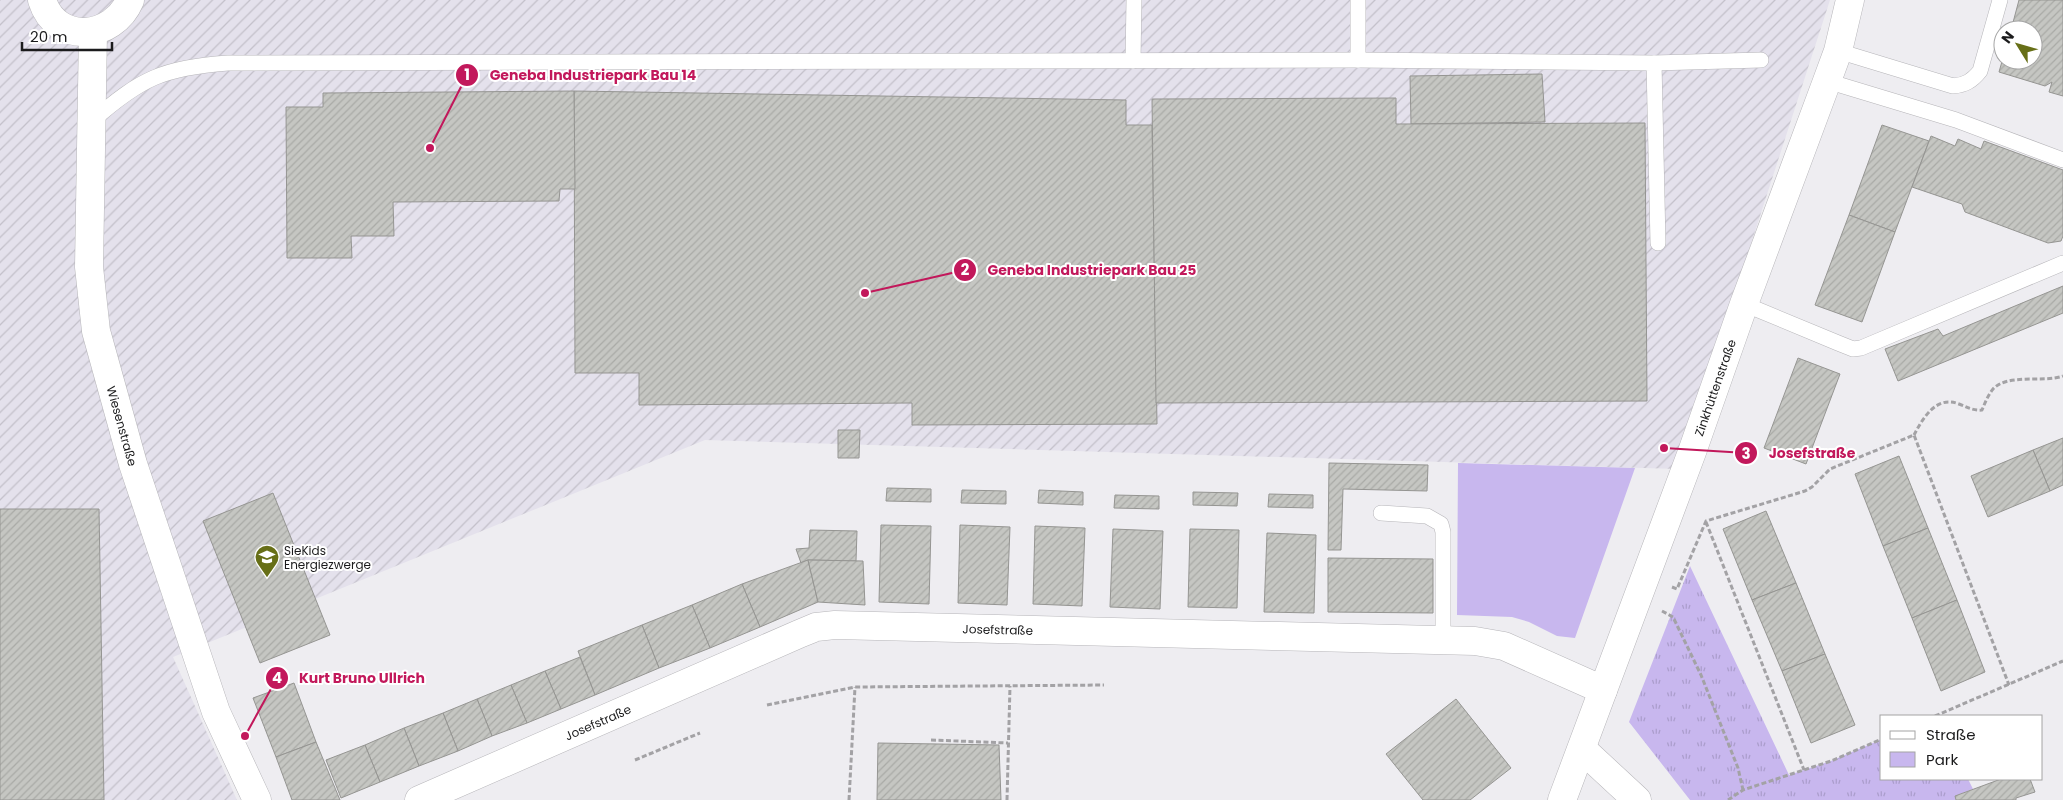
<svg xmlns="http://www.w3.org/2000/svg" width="2063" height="800" font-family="Poppins,sans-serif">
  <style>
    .industrial { fill: url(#industrial-furrows) }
    .grass { fill: url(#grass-tufts) }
    .park { fill: #c8b7ee }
    .building { fill: url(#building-hatch); stroke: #959592 }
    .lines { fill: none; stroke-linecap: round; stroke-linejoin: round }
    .service-casing { stroke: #b6b5b9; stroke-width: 16 }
    .minor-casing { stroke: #b6b5b9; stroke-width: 29 }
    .path { stroke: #a3a2a5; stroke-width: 3; stroke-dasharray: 5 2.5; stroke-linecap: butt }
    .service { stroke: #fff; stroke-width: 15 }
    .minor { stroke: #fff; stroke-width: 28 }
    .labels { text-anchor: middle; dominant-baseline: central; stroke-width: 4; stroke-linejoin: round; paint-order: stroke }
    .street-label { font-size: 12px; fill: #1b1b1c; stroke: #fff }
    .poi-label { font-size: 12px; fill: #1b1b1c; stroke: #fff; text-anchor: start }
    .leader { fill: none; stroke: #c2185b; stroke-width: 2 }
    .callout-dot { fill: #c2185b; stroke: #fff; stroke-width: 2 }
    .mark-label { font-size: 15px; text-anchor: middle; font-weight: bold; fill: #fff }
    .callout-label { font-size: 14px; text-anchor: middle; font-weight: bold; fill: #c2185b; stroke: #fff; stroke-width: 4; stroke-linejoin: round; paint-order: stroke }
  </style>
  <defs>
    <pattern id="industrial-furrows" width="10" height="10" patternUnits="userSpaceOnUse" patternTransform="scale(1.25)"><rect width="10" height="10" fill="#e4e1ec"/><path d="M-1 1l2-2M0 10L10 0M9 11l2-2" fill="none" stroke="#c3c0ca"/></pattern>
    <pattern id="grass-tufts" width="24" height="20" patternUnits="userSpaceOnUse" patternTransform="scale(1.25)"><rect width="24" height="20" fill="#c8b7ee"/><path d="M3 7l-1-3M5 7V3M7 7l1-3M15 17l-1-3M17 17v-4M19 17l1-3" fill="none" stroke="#ab9dcc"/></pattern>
    <pattern id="building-hatch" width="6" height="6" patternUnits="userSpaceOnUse" patternTransform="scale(1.25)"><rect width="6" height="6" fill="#c5c6c2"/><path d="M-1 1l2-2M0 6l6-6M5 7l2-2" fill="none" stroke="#a9aaa6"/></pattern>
  </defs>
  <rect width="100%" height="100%" fill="#eeedf1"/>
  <polygon class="industrial" points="0,0 1830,0 1678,469 705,440 173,657 237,800 0,800"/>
  <polygon class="grass" points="1690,566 1789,775 1831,761 1882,739 1882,779 1968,779 1973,789 1955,796 1956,800 1690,800 1629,722"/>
  <polygon class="park" points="1458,463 1635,468 1575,638 1557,636 1529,622 1512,617 1457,615"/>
  <g class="building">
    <polygon points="2019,0 2063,0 2063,96 2049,92 2052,82 2045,86 1999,72 2003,58 2003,60 2033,60 2033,30 2011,30"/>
    <polygon points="1542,74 1545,122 1411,124 1410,76"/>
    <polygon points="574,91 1126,100 1126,125 1152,125 1157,424 912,425 912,403 639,405 639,373 575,373"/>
    <polygon points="574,91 575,189 560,189 559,201 393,202 394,236 351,236 352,258 287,258 286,107 323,107 323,93"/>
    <polygon points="1396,98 1396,124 1645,123 1647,401 1156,403 1152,99"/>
    <polygon points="1882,125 1929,141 1895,232 1849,215"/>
    <polygon points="1931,136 1955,146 1958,139 1981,149 1984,141 2063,170 2063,236 2061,241 2048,243 1965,212 1962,204 1912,187"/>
    <polygon points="1849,215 1895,232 1862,322 1815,305"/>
    <polygon points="2063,286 2063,313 1898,381 1885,349 1938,329 1943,336"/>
    <polygon points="1798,358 1840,374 1806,464 1764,448"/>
    <polygon points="838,430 860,430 859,458 838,458"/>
    <polygon points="2063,438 2063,485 2050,491 2033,450"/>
    <polygon points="2033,450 2050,491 1988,517 1971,476"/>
    <polygon points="1899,456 1928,528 1883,546 1855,474"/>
    <polygon points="1329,463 1428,465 1427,491 1343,489 1341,550 1328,550"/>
    <polygon points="887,488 931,489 931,502 886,501"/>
    <polygon points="962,490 1006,491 1006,504 961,503"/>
    <polygon points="1039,490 1083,492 1083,505 1038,503"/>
    <polygon points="1193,492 1238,493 1237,506 1193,505"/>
    <polygon points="273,493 330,635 260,663 203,521"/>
    <polygon points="1269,494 1313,495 1313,508 1268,507"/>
    <polygon points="1115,495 1159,496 1159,509 1114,508"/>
    <polygon points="0,509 99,509 104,800 0,800"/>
    <polygon points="1766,511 1796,583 1752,600 1723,529"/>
    <polygon points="881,525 931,526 929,604 879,602"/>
    <polygon points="960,525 1010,527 1007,605 958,603"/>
    <polygon points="1035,526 1085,528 1082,606 1033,604"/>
    <polygon points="1928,528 1957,600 1912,618 1883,546"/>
    <polygon points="1113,529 1163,531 1160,609 1110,607"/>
    <polygon points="1190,529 1239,530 1237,608 1188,607"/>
    <polygon points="810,530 857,531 856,561 808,560 801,563 796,549 809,548"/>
    <polygon points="1267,533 1316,535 1314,613 1264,612"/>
    <polygon points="1328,558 1433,559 1433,613 1328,612"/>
    <polygon points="808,560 818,602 760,627 742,584"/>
    <polygon points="808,560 863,561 865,605 818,602"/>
    <polygon points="1796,583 1825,654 1782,671 1752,600"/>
    <polygon points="742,584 760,627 710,648 692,605"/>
    <polygon points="1957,600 1985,672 1941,691 1912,618"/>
    <polygon points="692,605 710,648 659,668 642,625"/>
    <polygon points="642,625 659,668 595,695 578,651"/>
    <polygon points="1825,654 1855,725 1811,743 1782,671"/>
    <polygon points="580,657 595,695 561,709 545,671"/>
    <polygon points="545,671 561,709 527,723 511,685"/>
    <polygon points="294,683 316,742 276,757 253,698"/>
    <polygon points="511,685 527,723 492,736 477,699"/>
    <polygon points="477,699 492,736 458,751 443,713"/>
    <polygon points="1456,699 1511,768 1470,800 1423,800 1386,754"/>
    <polygon points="443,713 458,751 419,766 404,728"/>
    <polygon points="404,728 419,766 380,782 365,745"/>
    <polygon points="316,742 340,800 292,800 276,757"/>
    <polygon points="878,743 999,745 1001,800 877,800"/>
    <polygon points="365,745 380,782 341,798 326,760"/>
    <polygon points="2001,779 2030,779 2035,792 2016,798 2016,800 1956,800 1955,796"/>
  </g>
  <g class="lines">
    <defs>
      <g id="service">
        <path d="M1838 51 1953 86C1965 85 1972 81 1980 71L2000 0"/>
        <polyline points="1358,60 1358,0"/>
        <polyline points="1133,61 1134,0"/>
        <polyline points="1654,63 1761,60"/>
        <polyline points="1827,81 1956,120 2063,160"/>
        <path d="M92 121C141 78 163 68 228 63L1358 60 1654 63 1658 243"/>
        <polyline points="1744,304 1838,343 1853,349 1861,348 2063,263"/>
        <polyline points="1381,513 1427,516 1441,524 1443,532 1443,640"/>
      </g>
      <g id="minor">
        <path d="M42 0C56 45 113 40 130 0"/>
        <path id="s1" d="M93 32 89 267 96 331 133 464 216 712 257 800"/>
        <polyline points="1582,749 1637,800"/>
        <path id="s2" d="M419 800 799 634 816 627 835 625 1475 641 1504 646 1603 690"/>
        <path id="s3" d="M1562 800 1692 452 1744 304 1827 81 1838 51 1850 0"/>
      </g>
    </defs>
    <use href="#service" class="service-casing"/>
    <use href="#minor" class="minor-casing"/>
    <g class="path">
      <path d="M1914 435C1923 418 1936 395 1959 404 1967 407 1973 411 1982 410 1985 403 1988 395 1993 389 2008 373 2043 383 2063 376"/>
      <polyline points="1706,522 1804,770"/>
      <polyline points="1672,587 1677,589 1706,521 1805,491 1812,487 1830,469 1914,435 2009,685"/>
      <polyline points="1662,611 1673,617 1701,675 1738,768 1743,790"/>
      <polyline points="767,705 855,687 1104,685"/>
      <polyline points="1935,716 2063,661"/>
      <polyline points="931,740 1008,743"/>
      <polyline points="635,760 700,733"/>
      <polyline points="849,800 855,687"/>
      <polyline points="1007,800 1010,686"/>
      <polyline points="1728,800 1743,790 1831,761 1882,739"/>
    </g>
    <use href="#service" class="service"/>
    <use href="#minor" class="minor"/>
  </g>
  <defs>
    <symbol id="school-pin" viewBox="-11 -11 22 30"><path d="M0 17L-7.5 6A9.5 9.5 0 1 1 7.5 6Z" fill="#676f17" stroke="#fff"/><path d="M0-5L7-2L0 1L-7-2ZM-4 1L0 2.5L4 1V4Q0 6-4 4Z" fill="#fff"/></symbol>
  </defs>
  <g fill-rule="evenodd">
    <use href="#school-pin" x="253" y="543" width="28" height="38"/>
  </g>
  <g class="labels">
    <g class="street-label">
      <text stroke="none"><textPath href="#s3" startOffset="440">Zinkhüttenstraße</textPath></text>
      <text stroke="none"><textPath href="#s1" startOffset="398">Wiesenstraße</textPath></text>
      <text stroke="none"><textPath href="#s2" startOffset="615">Josefstraße</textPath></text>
      <text stroke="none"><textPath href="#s2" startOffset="195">Josefstraße</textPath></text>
    </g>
    <g class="poi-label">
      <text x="284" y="550">SieKids<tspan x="284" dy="14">Energiezwerge</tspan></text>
    </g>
  </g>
  <path class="leader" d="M430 148L467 75M865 293L965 270M1664 448L1746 453M245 736L277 678"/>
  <g class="callout-dot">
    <circle cx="430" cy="148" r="5"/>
    <circle cx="865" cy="293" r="5"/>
    <circle cx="1664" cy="448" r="5"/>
    <circle cx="245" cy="736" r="5"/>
    <circle cx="467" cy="75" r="12"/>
    <circle cx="965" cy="270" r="12"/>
    <circle cx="1746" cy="453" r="12"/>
    <circle cx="277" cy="678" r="12"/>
  </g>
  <g class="mark-label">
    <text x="467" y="80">1</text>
    <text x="965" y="275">2</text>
    <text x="1746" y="459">3</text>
    <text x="277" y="683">4</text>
  </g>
  <g class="callout-label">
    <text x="593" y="80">Geneba Industriepark Bau 14</text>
    <text x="1092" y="275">Geneba Industriepark Bau 25</text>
    <text x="1812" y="458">Josefstraße</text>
    <text x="362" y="683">Kurt Bruno Ullrich</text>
  </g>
  <rect x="1880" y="715" width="162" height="65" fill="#ffffff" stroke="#a4a4a4"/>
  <rect x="1890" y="731" width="25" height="8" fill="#ffffff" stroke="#a4a4a4"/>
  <text x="1926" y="740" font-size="15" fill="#1b1b1c">Straße</text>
  <rect x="1890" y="752" width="25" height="15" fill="#c8b7ee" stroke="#a4a4a4"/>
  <text x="1926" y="765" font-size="15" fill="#1b1b1c">Park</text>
  <g transform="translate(2018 45) rotate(307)"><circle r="24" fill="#ffffff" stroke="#a4a4a4"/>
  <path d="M0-4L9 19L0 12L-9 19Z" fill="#676f17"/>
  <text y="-8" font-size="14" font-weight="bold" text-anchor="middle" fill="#1b1b1c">N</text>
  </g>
  <path d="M22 42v8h90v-8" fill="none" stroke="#1b1b1c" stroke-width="2.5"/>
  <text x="30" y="42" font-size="15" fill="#1b1b1c" stroke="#ffffff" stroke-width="4" paint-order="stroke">20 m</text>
</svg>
